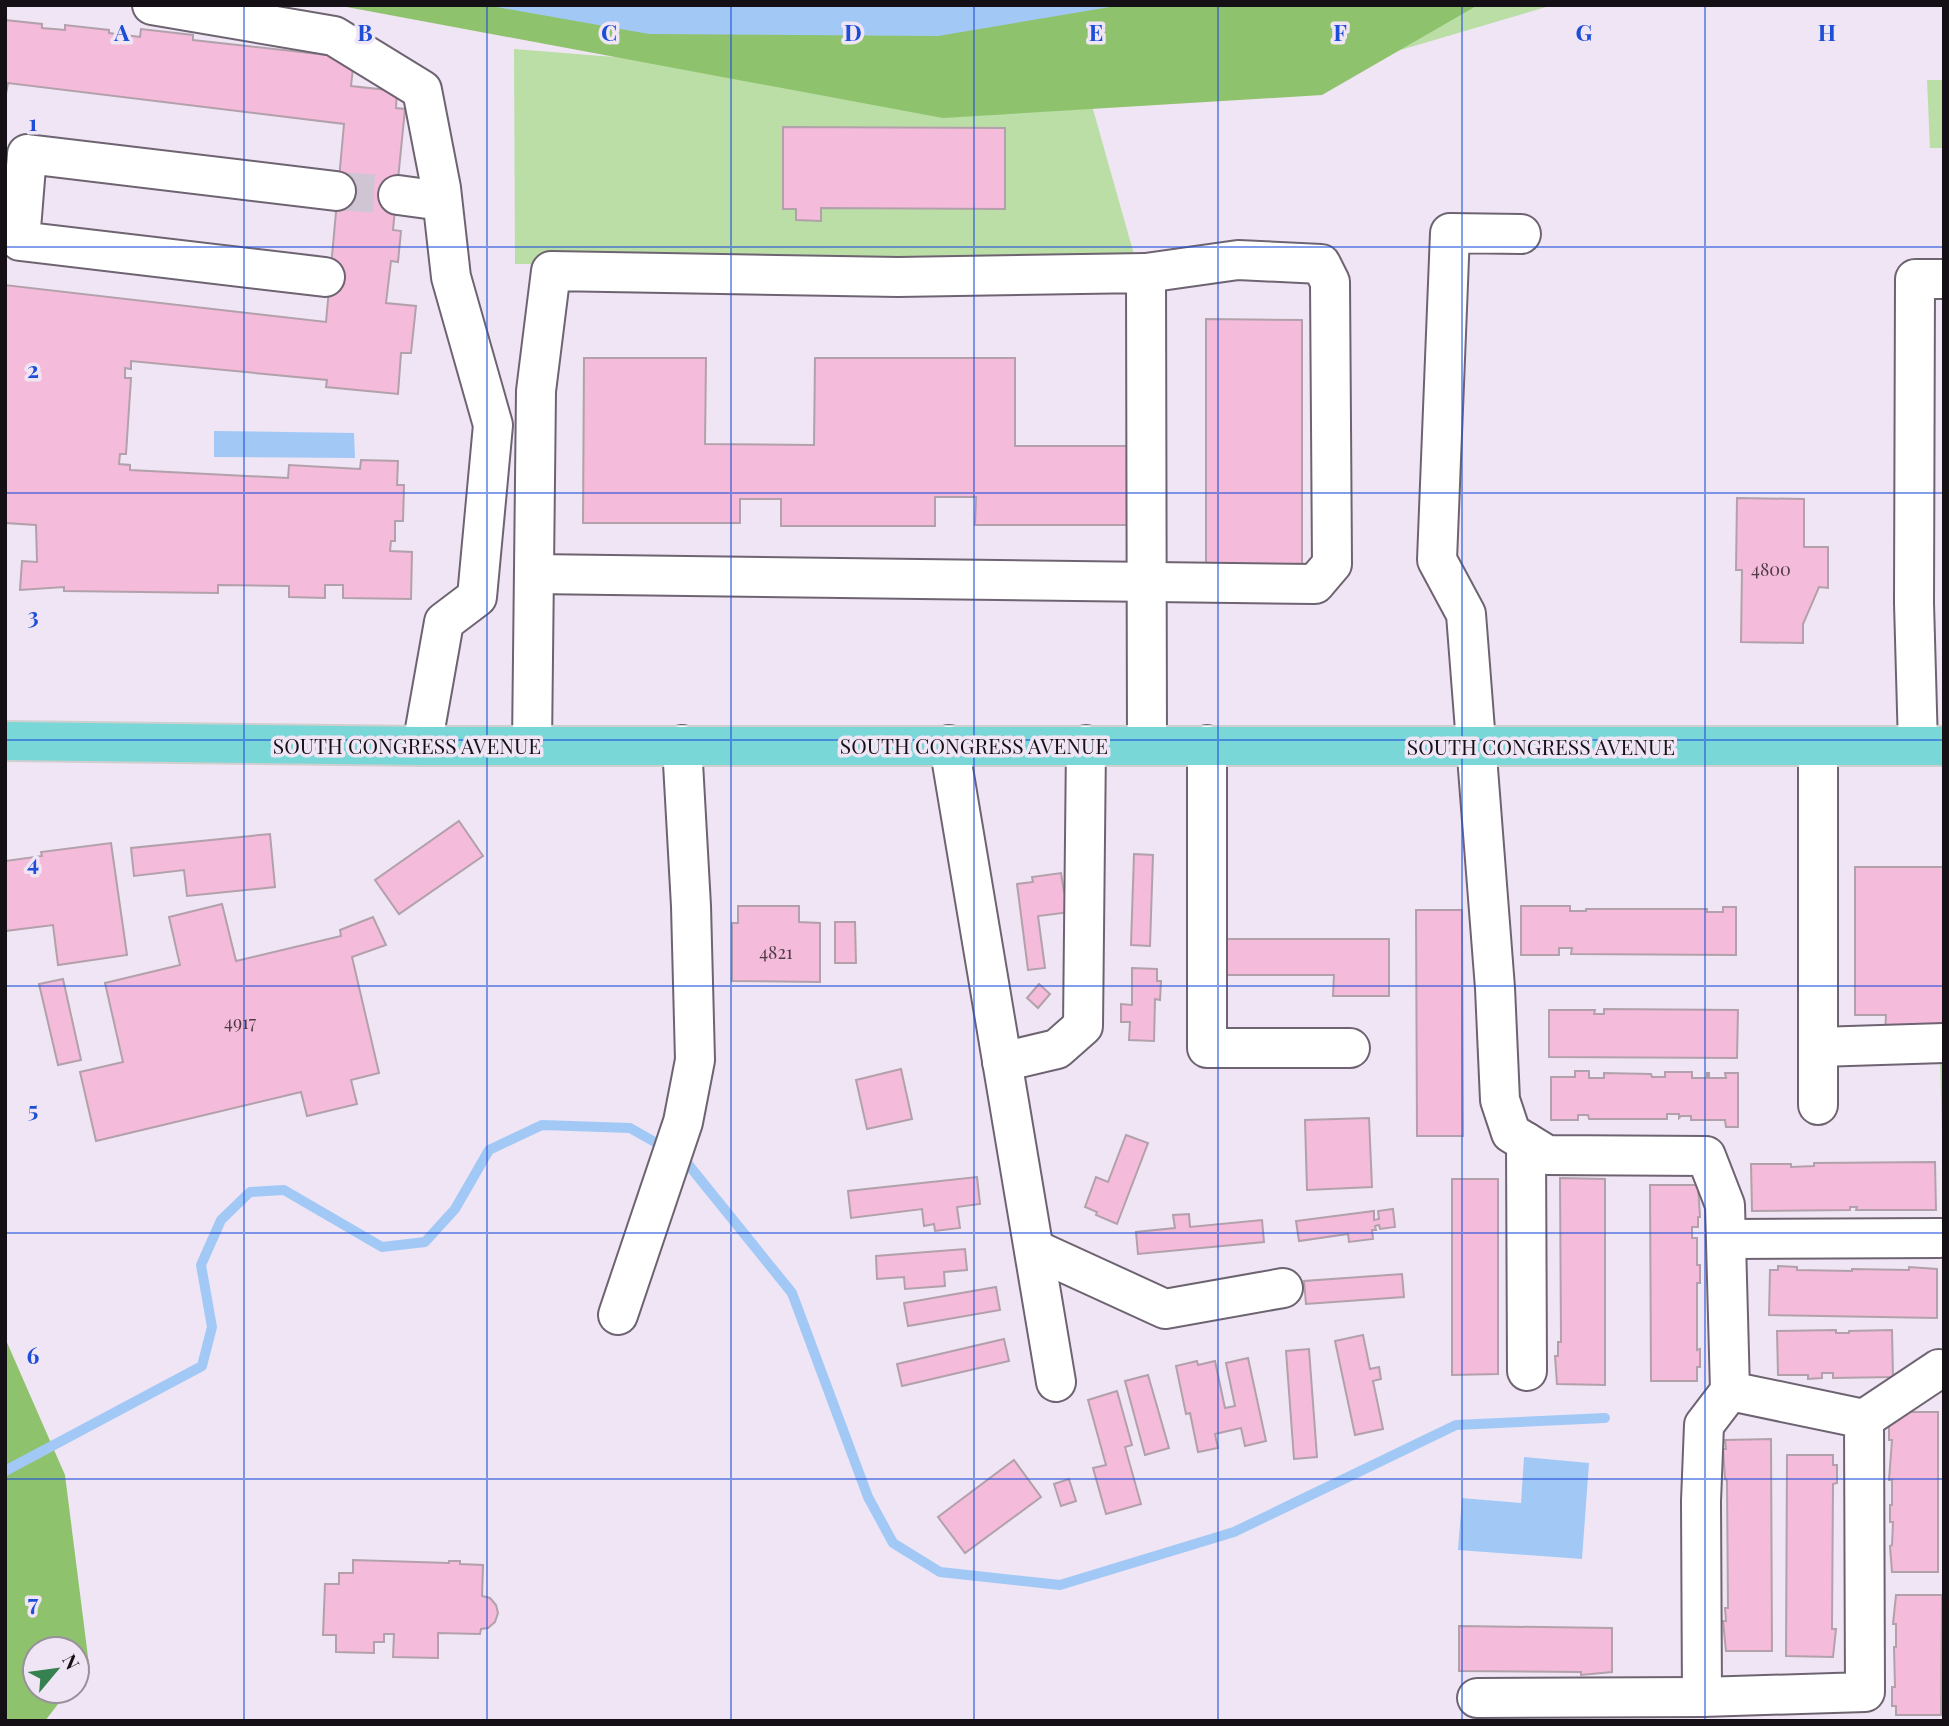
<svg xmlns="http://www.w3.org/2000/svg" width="1949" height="1726" font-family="'Playfair Display',serif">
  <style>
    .green { fill: #badea5 }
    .forest { fill: #8ec26c }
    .water { fill: #a2c9f6 }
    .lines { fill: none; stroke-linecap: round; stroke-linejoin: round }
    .stream { stroke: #a2c9f6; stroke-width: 10 }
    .building { fill: #f5bbda; stroke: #b2a1aa; stroke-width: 2 }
    .minor-tunnel { stroke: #cfc5d3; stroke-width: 38; stroke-dasharray: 38 19; stroke-linecap: butt }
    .minor-casing { stroke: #6e6471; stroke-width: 42 }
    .major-casing { stroke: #d0cfd0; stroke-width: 42 }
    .minor { stroke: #fff; stroke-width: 38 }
    .major { stroke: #79d7d7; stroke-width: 38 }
    .grid { fill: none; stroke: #1d4ed8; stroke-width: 2; stroke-opacity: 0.55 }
    .labels { text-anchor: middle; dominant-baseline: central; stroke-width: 7; stroke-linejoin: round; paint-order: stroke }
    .number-label { font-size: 18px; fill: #4c3b46 }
    .street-label { font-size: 21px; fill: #141015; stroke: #f0e5f4 }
    .grid-label { font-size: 23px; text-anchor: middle; font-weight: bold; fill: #1d4ed8; stroke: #f0e5f4; stroke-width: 7; stroke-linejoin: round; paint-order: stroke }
  </style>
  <rect width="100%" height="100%" fill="#f0e5f4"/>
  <g class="green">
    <polygon points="1395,5 1553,5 1397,51"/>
    <polygon points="514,49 1089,95 1137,265 515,264"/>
    <polygon points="1927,80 1944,80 1944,148 1930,148"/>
    <polygon points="1940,1061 1944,1061 1944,1212"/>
  </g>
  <g class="forest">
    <polygon points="336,5 1478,5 1322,95 943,118"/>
    <polygon points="5,1338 65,1475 89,1665 77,1680 77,1649 35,1649 35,1691 68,1691 45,1721 5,1721"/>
  </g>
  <g class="water">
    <polygon points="485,5 1122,5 938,36 649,34"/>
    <polygon points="214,431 354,433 355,458 214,457"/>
    <polygon points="1524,1457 1589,1463 1582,1559 1458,1550 1462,1498 1521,1503"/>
  </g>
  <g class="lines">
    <polyline class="stream" points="5,1471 202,1366 212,1327 201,1265 221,1220 250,1192 284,1190 382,1247 425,1242 455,1209 489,1150 542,1125 630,1128 683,1158 792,1293 868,1497 893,1543 940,1572 1060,1585 1234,1532 1456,1425 1605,1418"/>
  </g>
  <g class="building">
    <polygon points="5,20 42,24 42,28 65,30 65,25 109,30 109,33 140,37 141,29 193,35 193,40 354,58 351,86 397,91 396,108 405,109 393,230 401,231 398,262 391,261 386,303 416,306 411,353 401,353 398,394 326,387 327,380 131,361 131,369 125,368 125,378 131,378 126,454 120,454 119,464 130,465 130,470 288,478 289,465 360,469 361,460 398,461 397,485 404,485 403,521 395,521 395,541 391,541 390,551 412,552 411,599 343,598 343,585 325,585 325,598 289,597 289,586 218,585 218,593 64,591 64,587 20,590 22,561 37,562 36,525 5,523 5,285 326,322 344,124 8,83 5,99"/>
    <polygon points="783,127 1005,128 1005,209 821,208 821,221 796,220 796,209 783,209"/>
    <polygon points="1206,319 1302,320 1302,565 1206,565"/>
    <polygon points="584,358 706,358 705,444 814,445 815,358 1015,358 1015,446 1130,446 1130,525 975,525 976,497 935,497 935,526 781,526 781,499 740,499 740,523 583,523"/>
    <polygon points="1737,498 1804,499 1804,547 1828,547 1828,588 1819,587 1803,624 1803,643 1741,642 1742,570 1736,570"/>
    <polygon points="459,821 483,856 399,914 375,880"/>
    <polygon points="270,834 275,887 187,896 184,870 134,876 131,848"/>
    <polygon points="111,843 127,955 58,965 53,925 5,931 5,861 42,856 41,852"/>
    <polygon points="1134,854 1153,855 1150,946 1131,945"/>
    <polygon points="1855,867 1944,867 1944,1035 1885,1036 1886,1015 1855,1015"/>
    <polygon points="1061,873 1064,892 1068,892 1071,912 1038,916 1045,968 1028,970 1017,884 1033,882 1032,877"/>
    <polygon points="222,904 236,961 341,936 340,930 373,917 386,945 352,957 379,1073 351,1080 357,1104 307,1116 301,1092 96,1141 80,1072 123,1062 105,983 180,965 169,917"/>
    <polygon points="738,906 799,906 799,922 820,923 820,982 732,981 732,923 738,923"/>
    <polygon points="1521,906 1570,906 1570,911 1586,911 1586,909 1707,909 1707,912 1723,912 1723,907 1736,907 1736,955 1571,954 1572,948 1559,948 1559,955 1521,955"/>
    <polygon points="1416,910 1462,910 1463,1136 1417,1136"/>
    <polygon points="835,922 855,922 856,963 835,963"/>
    <polygon points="1226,939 1389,939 1389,996 1333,996 1334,975 1226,975"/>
    <polygon points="1132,968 1157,969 1157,981 1161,981 1160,1000 1155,999 1154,1041 1129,1040 1130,1022 1121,1022 1121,1004 1132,1005"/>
    <polygon points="63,979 81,1060 58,1065 39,984"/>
    <polygon points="1039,984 1050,994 1038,1008 1027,998"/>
    <polygon points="1604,1009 1738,1010 1737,1058 1549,1057 1549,1010 1595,1010 1594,1014 1604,1014"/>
    <polygon points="901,1069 912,1119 867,1129 856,1080"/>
    <polygon points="1575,1071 1589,1071 1589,1078 1604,1078 1604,1073 1651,1074 1652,1077 1665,1077 1665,1072 1692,1072 1692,1078 1707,1078 1707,1073 1709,1073 1709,1078 1726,1078 1725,1073 1738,1073 1738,1127 1726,1127 1725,1120 1691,1120 1691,1116 1681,1116 1679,1118 1679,1114 1667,1114 1667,1119 1589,1119 1588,1115 1578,1115 1578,1120 1551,1120 1551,1077 1575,1077"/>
    <polygon points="1369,1118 1372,1187 1307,1190 1305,1120"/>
    <polygon points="1126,1135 1148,1143 1117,1224 1096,1215 1097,1212 1085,1207 1096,1177 1108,1182"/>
    <polygon points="1935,1162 1936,1210 1856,1210 1857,1207 1850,1207 1850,1210 1752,1211 1751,1164 1791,1164 1791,1167 1814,1166 1814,1163"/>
    <polygon points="977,1177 980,1204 957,1207 960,1228 935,1231 934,1224 924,1226 922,1209 851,1218 848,1191"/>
    <polygon points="1560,1178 1605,1179 1605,1385 1557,1384 1555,1356 1558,1356 1558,1342 1561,1342"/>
    <polygon points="1452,1179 1498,1179 1498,1374 1452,1375"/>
    <polygon points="1650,1185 1698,1185 1700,1217 1698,1217 1698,1227 1692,1227 1692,1238 1697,1238 1697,1265 1700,1265 1700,1283 1697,1283 1697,1350 1700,1349 1700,1367 1697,1367 1697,1381 1651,1381"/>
    <polygon points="1393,1209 1395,1227 1380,1229 1379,1225 1375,1226 1376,1230 1372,1230 1373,1239 1349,1242 1348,1234 1299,1241 1296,1221 1374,1211 1374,1220 1379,1219 1378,1211"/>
    <polygon points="1189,1214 1190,1227 1262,1220 1264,1242 1138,1254 1136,1232 1175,1228 1173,1215"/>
    <polygon points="965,1249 967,1270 944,1272 945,1286 905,1289 904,1277 877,1279 876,1256"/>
    <polygon points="1778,1266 1797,1267 1797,1270 1852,1271 1852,1269 1909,1270 1909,1267 1937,1269 1937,1318 1769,1315 1770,1270 1778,1270"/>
    <polygon points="1402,1274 1404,1297 1306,1304 1304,1281"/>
    <polygon points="996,1287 1000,1310 908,1326 904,1303"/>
    <polygon points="1836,1330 1836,1333 1849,1333 1849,1331 1892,1330 1893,1377 1833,1378 1833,1373 1822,1373 1822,1378 1808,1379 1808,1375 1778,1375 1777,1331"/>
    <polygon points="1363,1335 1370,1369 1379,1367 1381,1379 1373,1381 1383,1429 1355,1435 1335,1341"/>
    <polygon points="1004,1339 1009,1361 902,1386 897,1364"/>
    <polygon points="1309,1349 1317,1457 1294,1459 1286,1351"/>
    <polygon points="1248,1358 1266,1441 1245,1446 1241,1428 1215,1434 1218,1448 1198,1452 1190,1413 1186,1414 1176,1366 1197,1361 1198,1365 1215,1361 1225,1408 1235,1406 1226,1363"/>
    <polygon points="1148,1375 1169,1448 1145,1455 1125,1381"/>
    <polygon points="1117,1391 1132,1445 1125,1447 1141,1504 1106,1514 1093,1468 1106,1465 1088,1400"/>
    <polygon points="1893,1412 1938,1412 1938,1572 1892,1572 1890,1546 1892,1545 1893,1522 1890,1522 1890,1505 1892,1505 1892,1480 1889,1480 1892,1440 1889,1440 1889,1421"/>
    <polygon points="1771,1439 1772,1651 1726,1651 1723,1621 1726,1621 1725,1608 1728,1608 1727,1480 1725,1479 1723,1449 1726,1449 1725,1440"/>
    <polygon points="1787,1455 1833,1455 1833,1465 1837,1465 1837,1483 1833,1484 1832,1629 1836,1629 1833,1657 1786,1656"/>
    <polygon points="1014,1460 1041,1497 965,1553 938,1517"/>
    <polygon points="1069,1479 1076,1501 1061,1506 1054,1484"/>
    <polygon points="353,1560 449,1563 449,1561 460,1561 460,1564 483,1565 482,1596 490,1598 496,1605 498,1613 495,1622 488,1628 481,1629 480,1634 438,1633 438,1658 393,1657 394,1634 384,1634 384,1642 374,1642 374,1653 336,1652 336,1635 323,1635 325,1584 339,1584 339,1573 353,1573"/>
    <polygon points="1896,1595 1942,1595 1941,1715 1896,1715 1896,1706 1892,1706 1892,1687 1895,1687 1894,1647 1896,1647 1896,1624 1893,1624"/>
    <polygon points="1459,1626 1612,1628 1612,1672 1581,1675 1581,1672 1459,1671"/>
  </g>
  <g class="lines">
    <polyline class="minor-tunnel" points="336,191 398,195"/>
    <defs>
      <g id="minor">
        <polyline points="152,5 334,36 422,90 441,188 451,277 493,425 477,597 444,622 422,746"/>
        <polyline points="398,195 442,201"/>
        <polyline points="1521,234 1450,233 1437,560 1466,614 1495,988 1500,1100 1511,1133 1547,1155 1706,1156 1725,1205 1730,1391 1704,1425 1701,1501 1702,1697 1865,1692 1864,1419 1730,1391"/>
        <polyline points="325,277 20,241 27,154 336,191"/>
        <polyline points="534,574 1315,584 1332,564 1330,282 1321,264 1238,260 1146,273"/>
        <polyline points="949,745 1056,1382"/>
        <polyline points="1207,745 1207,1048 1350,1048"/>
        <polyline points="532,746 536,391 551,271 898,277 1146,273 1147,745"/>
        <polyline points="1918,746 1914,603 1915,279 1944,279"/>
        <polyline points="1818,1047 1944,1043"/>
        <polyline points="1002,1062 1057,1049 1083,1026 1086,745"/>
        <polyline points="1818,1105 1818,746"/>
        <polyline points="1526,1142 1527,1371"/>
        <polyline points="1727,1239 1940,1238"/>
        <polyline points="1034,1249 1165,1309 1283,1288"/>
        <polyline points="618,1315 683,1122 695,1060 691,906 682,745"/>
        <polyline points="1864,1419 1939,1369"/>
        <polyline points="1477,1698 1702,1697"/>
      </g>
      <polyline id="major" points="5,741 422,746 1944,746"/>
    </defs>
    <use href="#minor" class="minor-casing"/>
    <use href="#major" class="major-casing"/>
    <use href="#minor" class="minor"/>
    <use href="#major" class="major"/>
  </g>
  <path class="grid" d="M244 5V1721M487 5V1721M731 5V1721M974 5V1721M1218 5V1721M1462 5V1721M1705 5V1721M5 247H1944M5 493H1944M5 740H1944M5 986H1944M5 1233H1944M5 1479H1944"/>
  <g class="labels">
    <g class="number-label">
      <text x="1771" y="569">4800</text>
      <text x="776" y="952">4821</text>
      <text x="240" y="1022">4917</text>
    </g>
    <g class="street-label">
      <text x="407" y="745">SOUTH CONGRESS AVENUE</text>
      <text x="974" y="745">SOUTH CONGRESS AVENUE</text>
      <text x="1541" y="746">SOUTH CONGRESS AVENUE</text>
    </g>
  </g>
  <g class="grid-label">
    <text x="122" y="41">A</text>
    <text x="365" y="41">B</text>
    <text x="609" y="41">C</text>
    <text x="853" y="41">D</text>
    <text x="1096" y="41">E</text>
    <text x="1340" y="41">F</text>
    <text x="1584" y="41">G</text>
    <text x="1827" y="41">H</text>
    <text x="33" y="131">1</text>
    <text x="33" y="378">2</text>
    <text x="33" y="624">3</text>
    <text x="33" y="871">4</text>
    <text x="33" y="1118">5</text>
    <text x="33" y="1364">6</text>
    <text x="33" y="1611">7</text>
  </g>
  <rect width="1949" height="1726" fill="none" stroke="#141015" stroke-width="14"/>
  <g transform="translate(56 1670) rotate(61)"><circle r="33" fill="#f0e5f4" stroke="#98909b" stroke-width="2"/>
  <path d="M0-5L12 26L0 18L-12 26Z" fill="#358150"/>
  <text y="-10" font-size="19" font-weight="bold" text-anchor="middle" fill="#141015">N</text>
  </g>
</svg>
